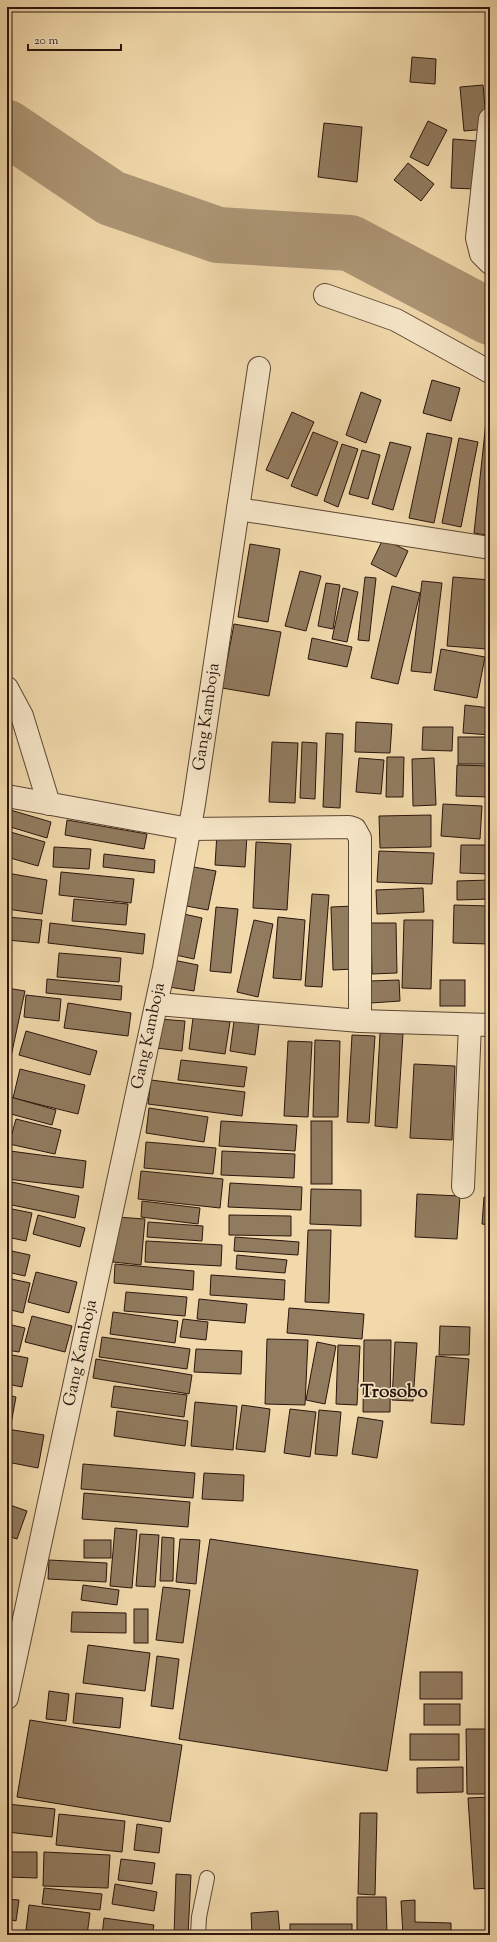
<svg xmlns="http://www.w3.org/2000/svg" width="497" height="1942" font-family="'Sorts Mill Goudy',serif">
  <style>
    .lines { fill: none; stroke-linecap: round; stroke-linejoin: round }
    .river { stroke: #ad9675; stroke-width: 56 }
    .building { fill: #917b5f; stroke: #2a150d }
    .service-casing { stroke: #5c4634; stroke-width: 16 }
    .minor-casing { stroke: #5c4634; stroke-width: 24 }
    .service { stroke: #f6e6c8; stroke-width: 14 }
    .minor { stroke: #f6e6c8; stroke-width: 22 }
    .labels { text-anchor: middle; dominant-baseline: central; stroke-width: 3.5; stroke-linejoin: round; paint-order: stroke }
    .street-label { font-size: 17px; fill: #2a150d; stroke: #f6e6c8 }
    .quarter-label { font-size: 19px; font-weight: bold; fill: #2a150d; stroke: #f6e6c8 }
  </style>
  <rect width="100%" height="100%" fill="#f1d9ab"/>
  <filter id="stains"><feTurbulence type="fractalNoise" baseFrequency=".005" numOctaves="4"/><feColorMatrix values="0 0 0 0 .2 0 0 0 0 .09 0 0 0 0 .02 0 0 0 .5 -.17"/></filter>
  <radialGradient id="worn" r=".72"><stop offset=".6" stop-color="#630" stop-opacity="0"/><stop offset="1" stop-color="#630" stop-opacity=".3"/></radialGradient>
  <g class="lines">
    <polyline class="river" points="7,128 111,198 218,235 350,243 490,317"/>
  </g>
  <g class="building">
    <polygon points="412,57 436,59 435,84 410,82"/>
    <polygon points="483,85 487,129 464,131 460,87"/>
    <polygon points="428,121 447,130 428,166 410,157"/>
    <polygon points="324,123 362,127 357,182 318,177"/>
    <polygon points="453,139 477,141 474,189 451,188"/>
    <polygon points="408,163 434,184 421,201 394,180"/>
    <polygon points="432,380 460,388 451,421 423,413"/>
    <polygon points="361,392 381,400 366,443 346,435"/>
    <polygon points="488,404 490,404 490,501 487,535 474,533"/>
    <polygon points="292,412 314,422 288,479 266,470"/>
    <polygon points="313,432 338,442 317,496 291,486"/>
    <polygon points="427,433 452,438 434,523 409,518"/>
    <polygon points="459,438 478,442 461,527 442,523"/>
    <polygon points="390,442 411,447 393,510 372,504"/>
    <polygon points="342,444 358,449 338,507 324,501"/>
    <polygon points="362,450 380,455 368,499 349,494"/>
    <polygon points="383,539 408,551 396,577 371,564"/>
    <polygon points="250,544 280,549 268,622 238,617"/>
    <polygon points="300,571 321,576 306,631 285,626"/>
    <polygon points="365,577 376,578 369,641 358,640"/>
    <polygon points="453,577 490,580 490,613 487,649 447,646"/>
    <polygon points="422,581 442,583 431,673 411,671"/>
    <polygon points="326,583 340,585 333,629 318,626"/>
    <polygon points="392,586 420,593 398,684 371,678"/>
    <polygon points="343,588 358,592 347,642 332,639"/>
    <polygon points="234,624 281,632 269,696 222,688"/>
    <polygon points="312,638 352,647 347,667 308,659"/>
    <polygon points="441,649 485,657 477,698 434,690"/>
    <polygon points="465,705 490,708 490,735 463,733"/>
    <polygon points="356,722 392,724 390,753 355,752"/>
    <polygon points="423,727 453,727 452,751 422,750"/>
    <polygon points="326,733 343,734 340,808 323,807"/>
    <rect x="458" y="737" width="32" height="27"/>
    <polygon points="272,742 298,743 295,803 269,802"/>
    <polygon points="302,742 317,743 315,799 300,798"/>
    <polygon points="387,757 404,757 403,797 386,797"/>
    <polygon points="359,758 384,760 381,794 356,792"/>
    <polygon points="434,758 436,805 413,806 412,759"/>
    <polygon points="457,765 490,766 490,797 456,796"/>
    <polygon points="443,804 482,806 480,839 441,836"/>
    <rect x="489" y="807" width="1" height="21"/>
    <polygon points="7,809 51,822 47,838 7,826"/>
    <polygon points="431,815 431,847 380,848 379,816"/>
    <polygon points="67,820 147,834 144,849 65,835"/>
    <polygon points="7,831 45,842 38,866 7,857"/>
    <polygon points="217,833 247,835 245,867 215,865"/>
    <polygon points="256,842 291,844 287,910 253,908"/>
    <polygon points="461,845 490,845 490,874 460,873"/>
    <polygon points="54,847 91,849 89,869 53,867"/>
    <polygon points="379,851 434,853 432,884 377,882"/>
    <polygon points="104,854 155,860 154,873 103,867"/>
    <polygon points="188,866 216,871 208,910 181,905"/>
    <polygon points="61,872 134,879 131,903 59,895"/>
    <polygon points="7,873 47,880 42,914 7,909"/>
    <polygon points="490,880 490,899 457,900 457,881"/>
    <polygon points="423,888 424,912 377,914 376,890"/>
    <polygon points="312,894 329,895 322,987 305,986"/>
    <polygon points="74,899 128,904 126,925 72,921"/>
    <polygon points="454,905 490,906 490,944 453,943"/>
    <polygon points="353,906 355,969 333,970 331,907"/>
    <polygon points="216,907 238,909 231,973 210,971"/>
    <polygon points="179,913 202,918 194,959 171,954"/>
    <polygon points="7,917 42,920 39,943 7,940"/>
    <polygon points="278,917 305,920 301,980 273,978"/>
    <polygon points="254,920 273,924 258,997 237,992"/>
    <polygon points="404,920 433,920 431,989 402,988"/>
    <polygon points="50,923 145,934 143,954 48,943"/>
    <polygon points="371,923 396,923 397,973 372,974"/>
    <polygon points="59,953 121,958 119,982 57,977"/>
    <polygon points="173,960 198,965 194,991 169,987"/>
    <polygon points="47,979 122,986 121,1000 46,993"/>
    <polygon points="399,980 400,1001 371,1003 370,981"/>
    <rect x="440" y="980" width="25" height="26"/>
    <polygon points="7,988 25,991 9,1066 7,1066"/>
    <polygon points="26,995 61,999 59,1021 24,1017"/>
    <polygon points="68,1003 131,1013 128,1036 64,1028"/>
    <polygon points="193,1018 230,1022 225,1054 189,1049"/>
    <polygon points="159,1019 185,1021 182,1051 156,1048"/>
    <polygon points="234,1021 259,1024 255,1055 230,1051"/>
    <polygon points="26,1031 97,1051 90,1075 19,1055"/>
    <polygon points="380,1033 403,1034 397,1128 375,1126"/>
    <polygon points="352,1035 375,1036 369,1123 347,1122"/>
    <polygon points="315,1040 340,1041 338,1117 313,1117"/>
    <polygon points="288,1041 312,1042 308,1117 284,1116"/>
    <polygon points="181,1060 247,1067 244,1087 178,1080"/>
    <polygon points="414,1064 455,1066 452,1140 410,1138"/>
    <polygon points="20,1069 85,1085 78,1114 13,1098"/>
    <polygon points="151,1080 245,1092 242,1116 148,1104"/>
    <polygon points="7,1096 56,1110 52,1125 7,1113"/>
    <polygon points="490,1106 490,1129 486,1128"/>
    <polygon points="149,1108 208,1117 204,1142 146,1133"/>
    <polygon points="16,1119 61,1130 55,1154 9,1144"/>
    <polygon points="221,1121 297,1125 295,1151 219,1146"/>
    <rect x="311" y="1121" width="21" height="63"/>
    <polygon points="146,1142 216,1148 213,1174 144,1168"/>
    <polygon points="10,1151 86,1161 83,1188 7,1179"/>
    <polygon points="222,1151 295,1154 294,1178 221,1175"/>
    <polygon points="141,1171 223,1179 220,1208 138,1199"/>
    <polygon points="7,1181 79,1196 75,1218 7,1204"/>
    <polygon points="230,1183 302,1187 301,1210 228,1207"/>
    <polygon points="311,1189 361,1190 361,1226 310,1224"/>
    <polygon points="417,1194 460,1196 457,1239 415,1237"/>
    <polygon points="484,1197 490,1197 490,1225 482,1224"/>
    <polygon points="142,1201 200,1208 198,1224 141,1217"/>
    <polygon points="7,1208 32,1213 26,1241 7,1237"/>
    <polygon points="38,1215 85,1228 80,1247 33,1234"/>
    <polygon points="229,1215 291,1216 291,1236 229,1235"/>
    <polygon points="117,1217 145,1219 141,1265 113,1262"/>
    <polygon points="148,1222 203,1226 202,1241 147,1237"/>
    <polygon points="308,1230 331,1230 329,1303 305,1302"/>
    <polygon points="235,1237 299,1242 298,1255 234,1251"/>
    <polygon points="146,1241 222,1245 221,1266 145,1262"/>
    <polygon points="7,1250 30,1255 25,1276 7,1272"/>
    <polygon points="237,1255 287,1260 285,1273 236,1269"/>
    <polygon points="115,1264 194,1271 193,1290 114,1283"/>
    <polygon points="36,1272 77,1282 69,1313 28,1302"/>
    <polygon points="211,1275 285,1280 284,1300 210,1295"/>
    <polygon points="7,1278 30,1283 23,1313 7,1309"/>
    <polygon points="126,1292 187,1297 185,1316 124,1311"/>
    <polygon points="199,1299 247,1304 245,1323 197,1319"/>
    <polygon points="289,1308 364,1314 362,1339 287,1333"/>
    <polygon points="113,1312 178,1321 175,1343 110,1334"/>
    <polygon points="32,1316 72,1326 65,1352 25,1342"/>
    <polygon points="183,1319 208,1322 206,1340 180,1337"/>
    <polygon points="7,1324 25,1328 19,1352 7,1350"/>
    <polygon points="440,1326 470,1327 469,1355 439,1355"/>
    <polygon points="102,1337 190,1349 187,1369 99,1357"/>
    <polygon points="267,1339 308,1340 305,1405 265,1404"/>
    <polygon points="364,1340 391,1340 390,1412 363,1412"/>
    <polygon points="317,1342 336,1346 325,1404 306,1400"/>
    <polygon points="395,1342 417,1343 413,1401 392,1400"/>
    <polygon points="338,1345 360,1346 357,1405 336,1404"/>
    <polygon points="196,1349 242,1351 241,1374 194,1372"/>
    <polygon points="7,1354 28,1358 22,1387 7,1384"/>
    <polygon points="436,1356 469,1359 464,1425 431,1423"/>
    <polygon points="96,1359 192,1375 189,1394 93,1378"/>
    <polygon points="114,1386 187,1395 184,1417 111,1407"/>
    <polygon points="7,1395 16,1397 10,1429 7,1428"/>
    <polygon points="195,1402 237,1406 233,1450 191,1446"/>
    <polygon points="242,1405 270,1409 265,1452 236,1449"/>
    <polygon points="290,1409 316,1412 310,1457 284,1453"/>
    <polygon points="319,1410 341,1412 337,1456 315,1454"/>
    <polygon points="117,1411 188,1421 185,1446 114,1436"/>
    <polygon points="358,1417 383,1421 377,1458 352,1454"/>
    <polygon points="7,1429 44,1435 38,1468 7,1462"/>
    <polygon points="83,1464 195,1473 193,1498 81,1489"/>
    <polygon points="204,1473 244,1475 243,1501 202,1499"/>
    <polygon points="84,1493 190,1502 188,1527 82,1519"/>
    <polygon points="7,1504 27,1511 17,1539 7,1536"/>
    <polygon points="115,1528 137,1530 132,1588 110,1586"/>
    <polygon points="140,1534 159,1535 155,1587 136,1586"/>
    <polygon points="162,1537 174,1538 173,1581 160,1581"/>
    <polygon points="180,1539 200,1540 196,1584 176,1582"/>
    <polygon points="210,1539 418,1570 387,1771 179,1739"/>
    <rect x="84" y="1540" width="27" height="18"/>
    <polygon points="49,1560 107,1563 106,1582 48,1579"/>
    <polygon points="7,1576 10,1577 7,1592"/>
    <polygon points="83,1585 119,1590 117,1605 81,1600"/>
    <polygon points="163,1587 190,1590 183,1643 156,1640"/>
    <rect x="134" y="1609" width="14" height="34"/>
    <polygon points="72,1612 126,1613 126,1633 71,1632"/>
    <polygon points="88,1645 150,1653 145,1691 83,1683"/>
    <polygon points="157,1656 179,1659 173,1709 151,1706"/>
    <rect x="420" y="1672" width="42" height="27"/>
    <polygon points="49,1691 69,1694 66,1721 46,1719"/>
    <polygon points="76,1693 123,1698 120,1728 73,1723"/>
    <rect x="424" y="1704" width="36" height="21"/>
    <polygon points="490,1710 490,1742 488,1741"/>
    <polygon points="30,1720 182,1745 170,1822 17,1797"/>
    <polygon points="466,1729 486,1729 487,1794 467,1794"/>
    <rect x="410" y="1734" width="49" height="26"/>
    <polygon points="463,1767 463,1792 417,1793 417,1768"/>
    <polygon points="490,1797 490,1888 474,1889 468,1798"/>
    <polygon points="7,1804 55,1809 52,1837 7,1832"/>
    <polygon points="360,1813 377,1813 375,1895 358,1894"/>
    <polygon points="59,1814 125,1821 122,1852 56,1845"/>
    <polygon points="137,1824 162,1828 159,1853 134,1850"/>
    <polygon points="7,1852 37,1852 37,1878 7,1877"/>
    <polygon points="44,1852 110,1855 108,1888 43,1886"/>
    <polygon points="121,1859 155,1863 152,1884 118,1880"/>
    <polygon points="176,1874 191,1875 188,1935 174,1935"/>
    <polygon points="115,1884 157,1892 154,1911 112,1904"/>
    <polygon points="44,1888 102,1894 100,1910 42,1904"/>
    <polygon points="357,1897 386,1897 387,1935 357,1935"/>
    <polygon points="7,1899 19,1900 16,1921 7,1919"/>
    <polygon points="415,1900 415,1922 451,1923 451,1935 403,1935 401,1901"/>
    <polygon points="29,1905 90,1913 87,1935 65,1935 26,1930"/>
    <polygon points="278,1911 280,1935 252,1935 251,1913"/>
    <polygon points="104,1918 154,1925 152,1935 102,1935"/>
    <rect x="290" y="1924" width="62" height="11"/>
    <polygon points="17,1932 36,1935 16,1935"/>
  </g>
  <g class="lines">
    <defs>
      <polyline id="service" points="198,1935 199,1917 207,1878"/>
      <g id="minor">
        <polyline points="490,119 477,238 481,254 490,263"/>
        <polyline points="325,295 396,320 490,372"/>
        <polyline points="238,509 490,548"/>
        <polyline points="7,688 22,716 49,804"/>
        <polyline points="7,796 189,829 349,827 355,829 360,838 360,1021"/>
        <polyline points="157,1004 360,1021 490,1025"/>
        <polyline points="463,1187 470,1025"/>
        <polyline points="7,1698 164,968 194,804 259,368"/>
      </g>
    </defs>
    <use href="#service" class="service-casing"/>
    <use href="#minor" class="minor-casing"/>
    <use href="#service" class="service"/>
    <use href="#minor" class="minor"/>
  </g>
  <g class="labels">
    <g class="street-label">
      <text transform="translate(207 717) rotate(-82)">Gang Kamboja</text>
      <text transform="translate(149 1036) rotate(-78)">Gang Kamboja</text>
      <text transform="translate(81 1353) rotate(-78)">Gang Kamboja</text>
    </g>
    <g class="quarter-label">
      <text x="394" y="1392">Trosobo</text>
    </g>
  </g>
  <rect width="497" height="1942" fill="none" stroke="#f1d9ab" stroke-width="24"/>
  <rect x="8" y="8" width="481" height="1926" fill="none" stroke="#2a150d" stroke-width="2"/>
  <rect x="12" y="12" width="473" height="1918" fill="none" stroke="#2a150d"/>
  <path d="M28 44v6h93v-6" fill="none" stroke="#2a150d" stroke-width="2"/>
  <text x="34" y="44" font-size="12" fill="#2a150d" stroke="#f6e6c8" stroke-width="3" paint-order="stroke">20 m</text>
  <rect width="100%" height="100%" filter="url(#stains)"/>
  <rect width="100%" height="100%" fill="url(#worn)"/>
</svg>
